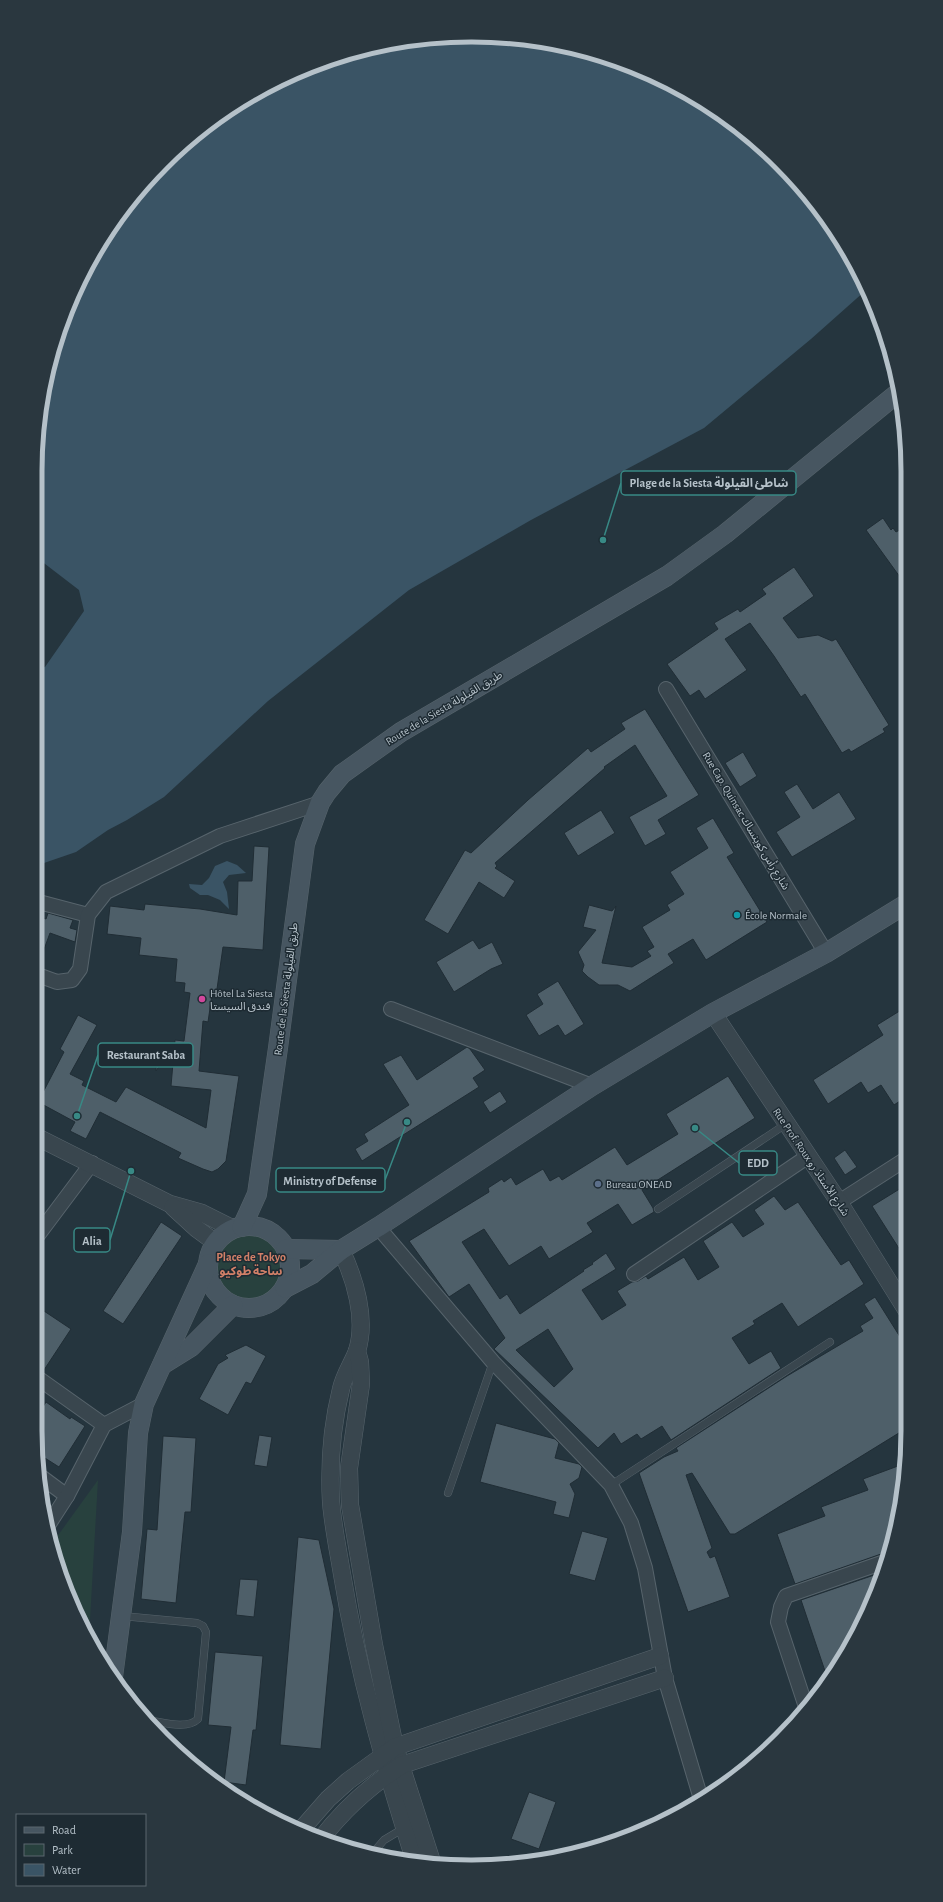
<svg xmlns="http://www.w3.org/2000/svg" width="943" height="1902" font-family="'Alegreya Sans','Noto Sans Arabic',sans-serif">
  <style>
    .green { fill: #28413e }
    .water { fill: #3a5465 }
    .building { fill: #4e5f69; stroke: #202d35; fill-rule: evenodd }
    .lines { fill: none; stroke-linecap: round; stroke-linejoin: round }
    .service-casing { stroke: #57646c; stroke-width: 8 }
    .minor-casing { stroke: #57646c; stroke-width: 16 }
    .tertiary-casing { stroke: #57646c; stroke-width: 18 }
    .secondary-casing { stroke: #57646c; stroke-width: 20 }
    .service { stroke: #39464e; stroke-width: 7 }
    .minor { stroke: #39464e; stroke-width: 14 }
    .tertiary { stroke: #39464e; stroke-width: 17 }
    .secondary { stroke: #475661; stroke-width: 19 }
    .culture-dot { fill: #0f9aa8; stroke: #1e2b33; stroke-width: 1.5 }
    .hotel-dot { fill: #d1479c; stroke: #1e2b33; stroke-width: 1.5 }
    .service-dot { fill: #5c6f8a; stroke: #1e2b33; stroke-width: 1.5 }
    .labels { text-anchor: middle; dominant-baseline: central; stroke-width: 3; stroke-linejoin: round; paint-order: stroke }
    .street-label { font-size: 11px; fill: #b5c1c9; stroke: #1e2b33 }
    .poi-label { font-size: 11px; fill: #b5c1c9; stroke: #1e2b33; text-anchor: start }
    .neighbourhood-label { font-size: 12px; font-weight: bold; fill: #d28068; stroke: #1e2b33 }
    .rim { fill: none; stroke: #b5c1c9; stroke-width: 5 }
    .leader { fill: none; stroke: #388985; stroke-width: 1.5 }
    .callout-dot { fill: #388985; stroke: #1e2b33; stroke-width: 1.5 }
    .callout { fill: #1e2b33; stroke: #388985; stroke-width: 1.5 }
    .callout-label { font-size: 12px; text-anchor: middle; font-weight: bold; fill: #b5c1c9 }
  </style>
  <rect width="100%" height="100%" fill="#25353e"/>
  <g class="green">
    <circle cx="250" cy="1267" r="34"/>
    <polygon points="98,1480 89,1638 58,1571 51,1545"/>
  </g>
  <g class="water">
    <polygon points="500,36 584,50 664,80 759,143 834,229 865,291 811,339 704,428 531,520 409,590 268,701 164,797 127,820 108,830 76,852 44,863 36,863 36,669 45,667 84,611 79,590 36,557 36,443 50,359 80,279 125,206 184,143 253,94 331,58 414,39"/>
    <polygon points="227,861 237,865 246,873 229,875 223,882 227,892 229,909 220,900 208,895 200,895 190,888 189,884 202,885 209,878 215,866"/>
  </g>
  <g class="building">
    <polygon points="883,518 891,530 893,528 896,532 905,527 905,584 866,530"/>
    <polygon points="794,567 814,596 783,618 798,638 818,635 832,641 836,639 889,725 883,729 885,732 851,752 849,749 842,753 805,694 801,697 774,656 750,623 725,639 747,670 705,699 699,690 690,696 667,664 718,629 714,623 738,609 740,612 766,594 762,589"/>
    <polygon points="645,709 699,795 658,820 666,834 645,846 629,817 667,796 635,745 604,767 605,768 495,863 497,866 495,868 515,881 504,898 479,882 448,934 424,920 465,850 471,853 528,800 588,748 591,752 625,729 621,723"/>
    <polygon points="743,752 757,776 740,787 725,763"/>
    <polygon points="797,784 813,809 839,792 856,819 792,857 776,832 800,817 784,792"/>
    <polygon points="601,810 615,833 578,856 564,833"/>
    <polygon points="713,818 734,853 727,857 767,922 706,960 693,939 668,954 674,963 630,991 618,985 599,985 588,977 582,971 584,965 578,952 596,930 583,927 589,905 612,911 616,906 602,963 632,967 651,956 647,951 654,947 642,927 670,910 667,905 684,894 670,872 708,848 696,828"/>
    <polygon points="254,846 269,847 263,950 223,947 216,996 212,995 208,1022 203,1021 199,1071 239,1076 226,1161 218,1169 212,1172 203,1169 178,1158 181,1153 100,1112 86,1139 70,1131 75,1122 38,1102 64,1052 60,1049 78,1015 97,1025 70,1074 84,1081 82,1085 116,1102 126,1087 206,1128 211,1090 171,1086 175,1040 184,1041 190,993 184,992 185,983 175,982 177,959 139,955 141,938 107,934 110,906 144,910 145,904 200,909 237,915 238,881 252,881"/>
    <polygon points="48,913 73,920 70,928 77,930 75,942 50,933 38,966 35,966 35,915 46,919"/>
    <polygon points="473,940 479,949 492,942 503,964 491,969 454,992 436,962"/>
    <polygon points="558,981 584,1024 565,1036 558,1025 539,1036 526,1015 543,1004 537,994"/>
    <polygon points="906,1007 906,1097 894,1105 881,1085 868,1093 861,1082 828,1104 813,1080 883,1035 877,1025"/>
    <polygon points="157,1044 174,1044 156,1071"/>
    <polygon points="467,1047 470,1049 485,1070 473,1078 479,1087 362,1161 355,1149 368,1141 364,1134 409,1105 383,1064 401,1055 417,1080"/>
    <path d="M728 1076 755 1118 642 1190 653 1208 654 1212 632 1225 618 1204 587 1223 593 1232 549 1259 541 1246 509 1266 484 1229 462 1242 500 1299 507 1294 520 1314 584 1271 583 1270 593 1264 592 1263 606 1253 616 1269 582 1290 602 1320 626 1305 617 1291 632 1282 638 1281 646 1276 648 1279 684 1257 698 1280 719 1267 703 1241 732 1222 743 1237 764 1224 754 1210 774 1196 785 1210 798 1202 841 1265 849 1260 864 1284 798 1327 782 1303 753 1321 755 1324 732 1338 749 1364 771 1351 781 1368 671 1440 662 1426 641 1439 637 1434 621 1444 614 1433 598 1448 494 1349 505 1338 469 1284 449 1297 409 1241 489 1192 488 1188 502 1179 504 1182 511 1177 516 1185 543 1169 550 1181 559 1176 562 1180 615 1147 627 1165 678 1134 666 1114ZM548 1329 573 1369 554 1387 516 1350Z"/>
    <polygon points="500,1091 507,1102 490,1113 483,1102"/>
    <polygon points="845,1150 857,1167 845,1175 834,1158"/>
    <polygon points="906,1185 906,1200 907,1261 872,1206"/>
    <polygon points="161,1222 182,1236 123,1324 103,1311"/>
    <polygon points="875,1297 907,1348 907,1428 735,1534 730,1534 692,1473 686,1475 712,1548 707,1552 710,1558 715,1556 730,1597 688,1612 639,1473 664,1457 678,1451 676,1448 787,1376 863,1331 860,1326 873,1318 864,1304"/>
    <polygon points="35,1305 71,1329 44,1370 35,1364"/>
    <polygon points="246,1345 266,1356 251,1384 246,1382 228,1415 199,1399 218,1364 228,1358 225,1355"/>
    <polygon points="46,1402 70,1419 71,1417 85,1426 59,1467 37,1453 35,1406 41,1410"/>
    <polygon points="496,1423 555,1439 559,1443 555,1458 579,1464 582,1467 579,1478 570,1484 575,1494 569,1518 553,1514 556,1502 480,1482"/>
    <polygon points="259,1435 272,1437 267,1467 254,1465"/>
    <polygon points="163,1436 196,1438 191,1512 185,1512 176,1603 141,1599 147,1529 157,1530"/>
    <polygon points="906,1463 893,1543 890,1553 884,1553 795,1584 777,1534 825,1516 821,1507 868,1490 863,1479"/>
    <polygon points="582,1531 608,1538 595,1581 569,1574"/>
    <polygon points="298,1537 319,1540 334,1609 321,1749 280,1745"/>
    <polygon points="883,1572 863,1623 836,1671 826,1674 801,1600"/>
    <polygon points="240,1579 258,1580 254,1617 236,1615"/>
    <polygon points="215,1652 263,1656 256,1730 253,1730 246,1785 224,1782 231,1727 208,1725"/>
    <polygon points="529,1792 556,1802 539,1849 511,1839"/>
  </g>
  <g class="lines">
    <defs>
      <g id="service">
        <polyline points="658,1209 786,1124"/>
        <polyline points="611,1485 830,1342"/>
        <polyline points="448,1493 493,1362"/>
        <path d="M122 1616 197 1623 203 1626 206 1632 198 1719C187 1730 162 1722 147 1720"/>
        <polyline points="372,1854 384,1840 404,1828"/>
      </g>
      <g id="minor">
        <polyline points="666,689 826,953"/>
        <polyline points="35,901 88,915"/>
        <polyline points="35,974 57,982 72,980 80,969 88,915 106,892 220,836 320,803"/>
        <polyline points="391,1009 592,1086"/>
        <polyline points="839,1202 906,1159"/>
        <polyline points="378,1227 493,1362 611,1485 631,1523 645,1568 665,1678 701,1799"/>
        <polyline points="35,1239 92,1163"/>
        <polyline points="634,1274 807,1157"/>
        <polyline points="35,1376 104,1425"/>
        <polyline points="40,1476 67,1496"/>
        <polyline points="47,1527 67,1496 104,1425 144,1404"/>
        <polyline points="806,1707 778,1622 781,1607 786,1596 887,1561"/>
      </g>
      <g id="tertiary">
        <polyline points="713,1013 839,1202 907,1311"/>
        <polyline points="35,1136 170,1204 202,1213 234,1229"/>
        <polyline points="173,1207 197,1229 216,1243"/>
        <path d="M341 1250C355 1279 367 1319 357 1351 352 1364 344 1375 341 1389 332 1425 329 1465 331 1502 333 1526 338 1550 342 1574 358 1673 385 1767 415 1862"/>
        <polyline points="357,1351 360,1362 361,1384 349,1468 350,1505 374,1645 395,1747 433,1865"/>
        <polyline points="300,1831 328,1799 348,1781 395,1747 660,1656"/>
        <path d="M321 1839C343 1810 371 1785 402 1765L665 1678"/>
      </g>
      <g id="secondary">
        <circle cx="249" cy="1267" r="41"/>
        <polyline points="242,1227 257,1194 278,1048 305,844 320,803 327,792 342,774 401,732 667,576 725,534 899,392"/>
        <polyline points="286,1249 341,1250"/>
        <polyline points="285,1288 312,1274 341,1250 378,1227 592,1086 713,1013 826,953 906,904"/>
        <polyline points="162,1365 191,1347 233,1305"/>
        <polyline points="113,1677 132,1532 138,1433 144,1404 208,1264"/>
      </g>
    </defs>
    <use href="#service" class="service-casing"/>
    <use href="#minor" class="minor-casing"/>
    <use href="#tertiary" class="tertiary-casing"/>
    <use href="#secondary" class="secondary-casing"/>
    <use href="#service" class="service"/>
    <use href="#minor" class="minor"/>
    <use href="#tertiary" class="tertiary"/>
    <use href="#secondary" class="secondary"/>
  </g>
  <circle class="culture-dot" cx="737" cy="915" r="4"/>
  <circle class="hotel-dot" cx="202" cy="999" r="4"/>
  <circle class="service-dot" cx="598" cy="1184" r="4"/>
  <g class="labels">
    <g class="street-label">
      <text transform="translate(444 708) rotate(-31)">Route de la Siesta طريق القيلولة</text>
      <text transform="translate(746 821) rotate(59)">Rue Cap. Quinsac شارع رأس كوينساك</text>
      <text transform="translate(286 989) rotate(-83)">Route de la Siesta طريق القيلولة</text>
      <text transform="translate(811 1162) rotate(56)">Rue Prof. Roux شارع الأستاذ رو</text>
    </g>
    <g class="poi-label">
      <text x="745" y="915">École Normale</text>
      <text x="210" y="993">Hôtel La Siesta<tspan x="210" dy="13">فندق السيستا</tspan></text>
      <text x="606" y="1184">Bureau ONEAD</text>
    </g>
    <g class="neighbourhood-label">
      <text x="251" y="1257">Place de Tokyo<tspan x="251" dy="14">ساحة طوكيو</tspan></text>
    </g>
  </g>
  <path d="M0 0H943V1902H0ZM471 42H472A429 429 0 0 1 901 471V1431A429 429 0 0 1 472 1860H471A429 429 0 0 1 42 1431V471A429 429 0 0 1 471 42Z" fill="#2a373f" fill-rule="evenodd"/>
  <path class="rim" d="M471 42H472A429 429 0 0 1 901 471V1431A429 429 0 0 1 472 1860H471A429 429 0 0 1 42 1431V471A429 429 0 0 1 471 42Z"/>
  <path class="leader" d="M603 540L621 483M77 1116L98 1055M695 1128L739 1163M407 1122L385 1180M131 1171L110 1240"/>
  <g class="callout-dot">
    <circle cx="603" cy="540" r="4"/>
    <circle cx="77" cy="1116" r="4"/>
    <circle cx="695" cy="1128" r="4"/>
    <circle cx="407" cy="1122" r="4"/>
    <circle cx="131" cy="1171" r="4"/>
  </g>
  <g class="callout">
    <rect x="621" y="471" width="175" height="24" rx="4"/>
    <rect x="98" y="1043" width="95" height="24" rx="4"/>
    <rect x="739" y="1151" width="38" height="24" rx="4"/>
    <rect x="276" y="1168" width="109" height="24" rx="4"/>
    <rect x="74" y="1228" width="36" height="24" rx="4"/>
  </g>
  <g class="callout-label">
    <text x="709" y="487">Plage de la Siesta شاطئ القيلولة</text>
    <text x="146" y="1059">Restaurant Saba</text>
    <text x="758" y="1167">EDD</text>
    <text x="330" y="1185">Ministry of Defense</text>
    <text x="92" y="1245">Alia</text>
  </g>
  <rect x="16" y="1814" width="130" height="72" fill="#1e2b33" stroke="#5a676f"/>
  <rect x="24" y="1827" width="20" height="6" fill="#475661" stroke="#5a676f"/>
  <text x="52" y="1834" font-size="12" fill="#b5c1c9">Road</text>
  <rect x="24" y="1844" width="20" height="12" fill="#28413e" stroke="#5a676f"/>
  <text x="52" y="1854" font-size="12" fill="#b5c1c9">Park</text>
  <rect x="24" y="1864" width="20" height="12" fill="#3a5465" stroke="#5a676f"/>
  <text x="52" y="1874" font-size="12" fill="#b5c1c9">Water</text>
</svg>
